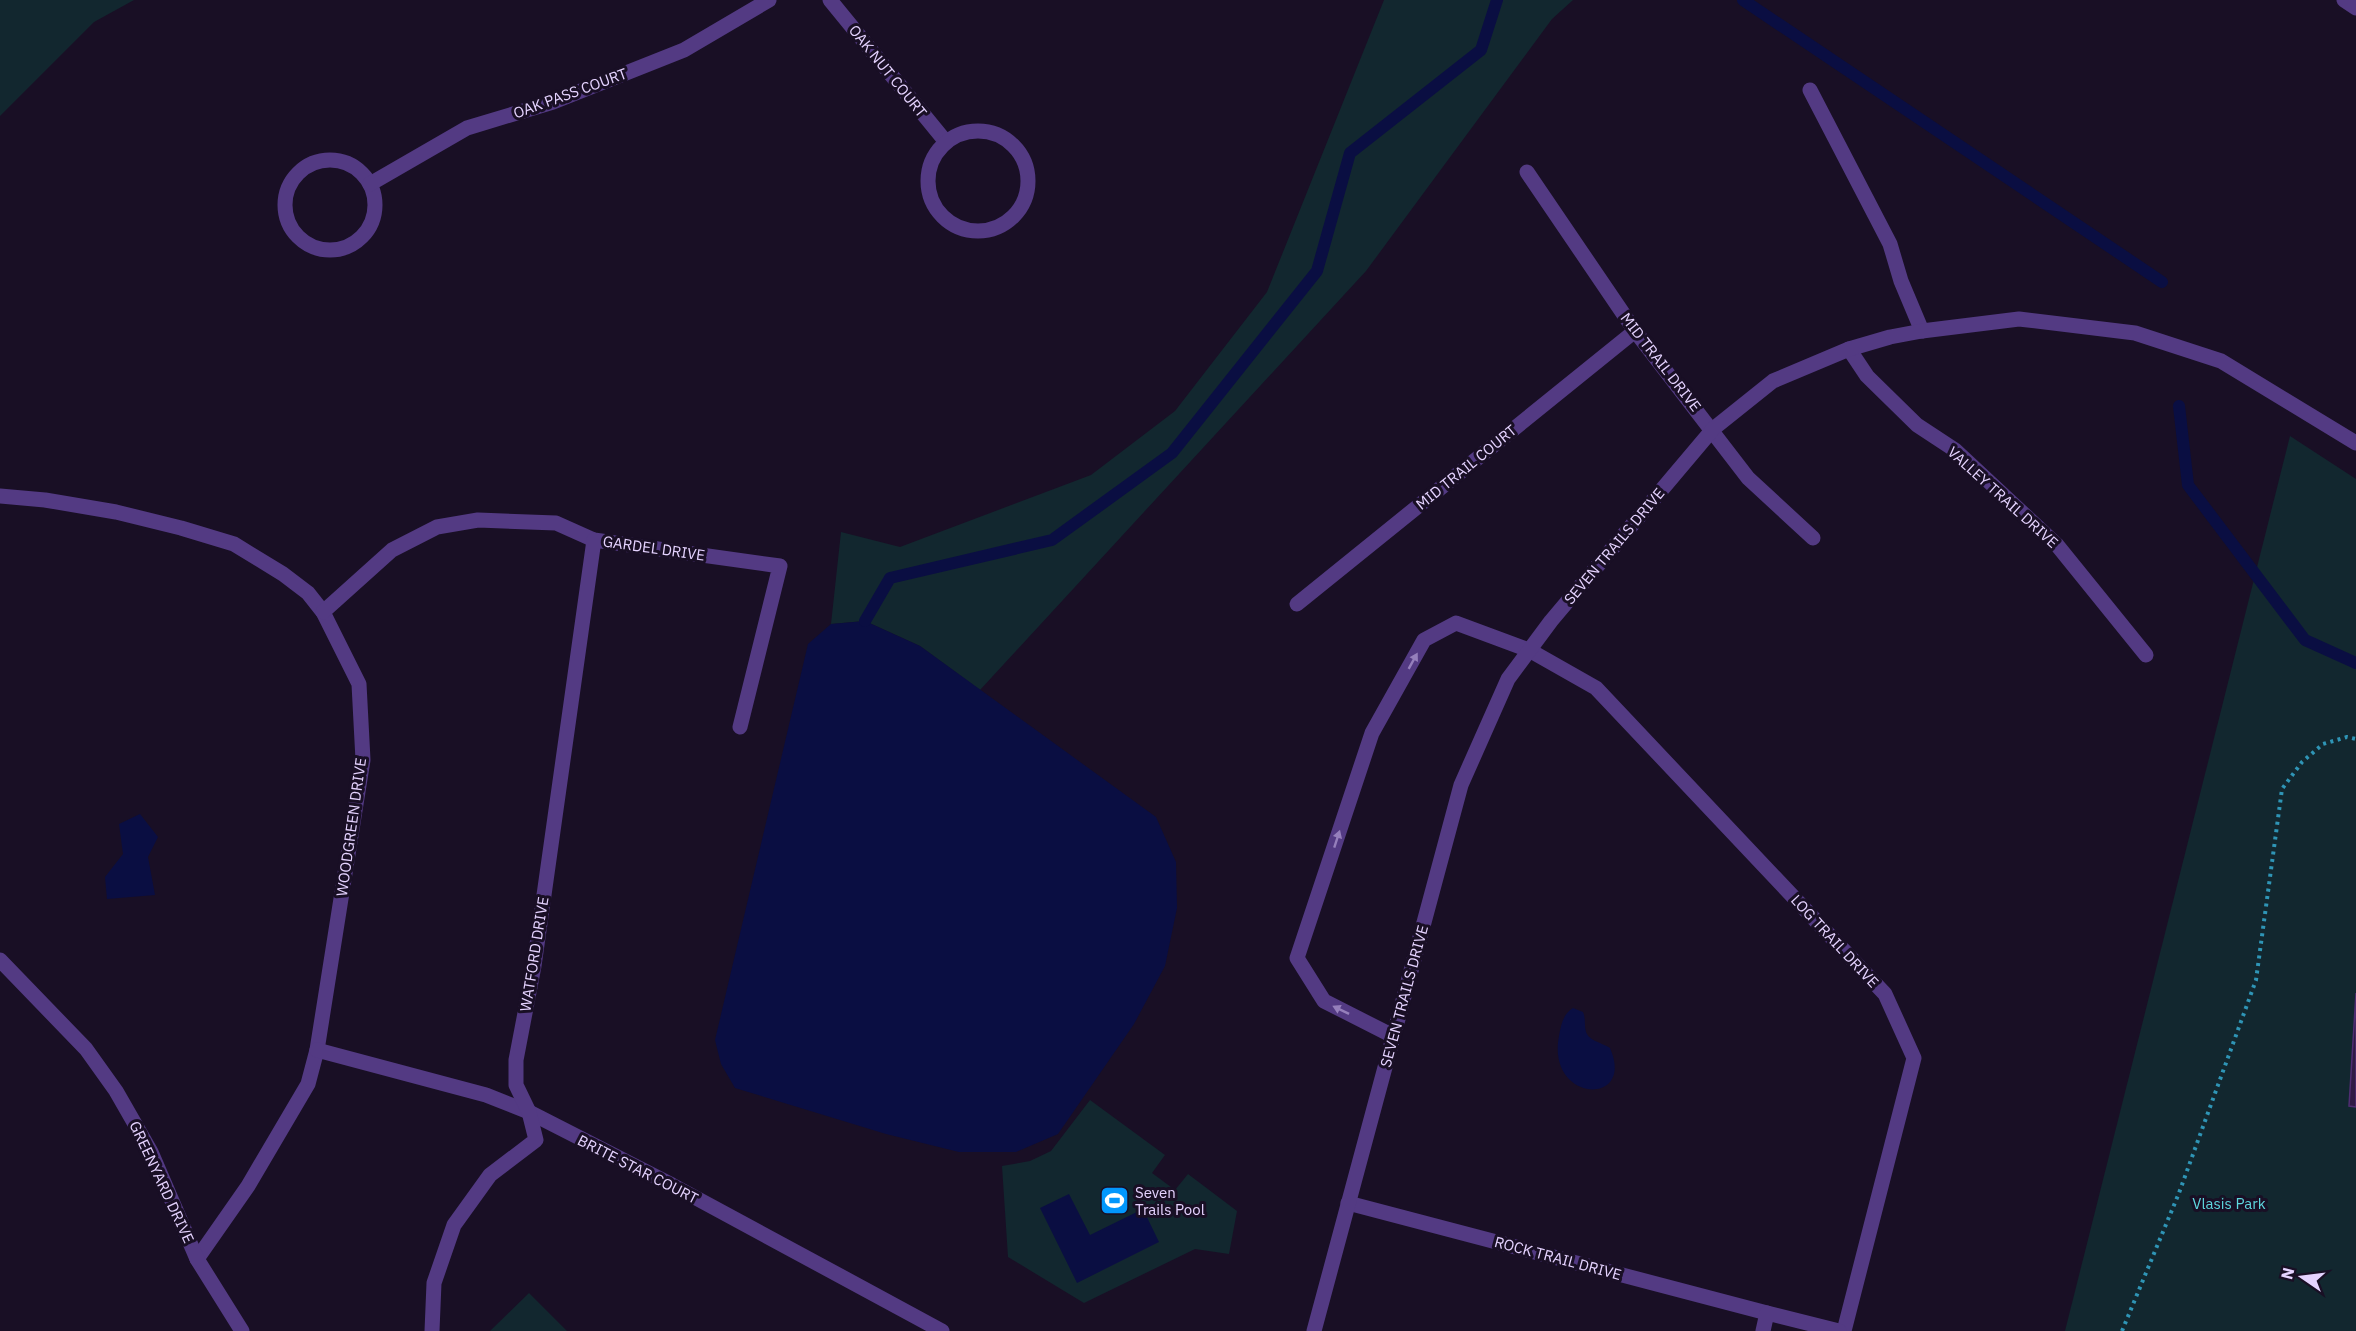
<svg xmlns="http://www.w3.org/2000/svg" width="2356" height="1331" font-family="'IBM Plex Sans',sans-serif">
  <style>
    .green { fill: #12272f }
    .water { fill: #0a0e42 }
    .lines { fill: none; stroke-linecap: round; stroke-linejoin: round }
    .stream { stroke: #0a0e42; stroke-width: 12 }
    .building { fill: #301b45; stroke: #4f2d71; stroke-width: 1.5 }
    .path { stroke: #2f95b6; stroke-width: 4; stroke-dasharray: 3 4.5; stroke-linecap: butt }
    .minor { stroke: #533a83; stroke-width: 15 }
    .oneway { fill: #957fbb }
    .labels { text-anchor: middle; dominant-baseline: central; stroke-width: 6; stroke-linejoin: round; paint-order: stroke }
    .street-label { font-size: 15px; fill: #e5d3ff; stroke: #190f25 }
    .poi-label { font-size: 15px; fill: #e5d3ff; stroke: #190f25; text-anchor: start }
    .park-label { font-size: 15px; fill: #5ed8df; stroke: #190f25 }
  </style>
  <rect width="100%" height="100%" fill="#190f25"/>
  <g class="green">
    <polygon points="0,0 134,0 94,22 0,116"/>
    <polygon points="1384,0 1573,0 1552,19 1366,271 980,690 920,646 865,621 831,624 841,532 900,547 1091,475 1175,411 1267,292"/>
    <polygon points="2290,436 2356,479 2356,1331 2065,1331"/>
    <polygon points="1090,1100 1165,1155 1152,1173 1175,1190 1188,1174 1237,1211 1229,1254 1195,1249 1084,1303 1008,1257 1002,1166 1030,1161 1051,1151"/>
    <polygon points="529,1293 567,1331 490,1331"/>
  </g>
  <g class="water">
    <polygon points="865,621 920,646 1156,817 1176,862 1177,908 1165,966 1134,1024 1058,1134 1016,1152 959,1152 886,1134 735,1088 721,1064 715,1040 808,644 831,624"/>
    <polygon points="140,814 158,837 148,857 155,895 107,899 105,877 123,854 119,824"/>
    <path d="M1573 1008 1583 1012C1586 1019 1584 1025 1586 1032 1589 1041 1603 1043 1610 1048 1636 1107 1546 1103 1559 1036 1561 1025 1563 1014 1573 1008Z"/>
    <polygon points="1069,1194 1090,1235 1143,1209 1159,1242 1077,1283 1040,1208"/>
  </g>
  <g class="lines">
    <g class="stream">
      <polyline points="1743,0 2162,282"/>
      <polyline points="2179,406 2188,485 2305,640 2356,663"/>
      <polyline points="865,621 890,578 1052,540 1172,453 1317,271 1350,153 1481,50 1497,0"/>
    </g>
  </g>
  <polygon class="building" points="2356,993 2356,1107 2349,1106"/>
  <g class="lines">
    <polyline class="path" points="2122,1331 2179,1193 2256,980 2282,789 2302,762 2323,744 2347,737 2356,739"/>
    <g class="minor">
      <polyline points="830,0 946,142"/>
      <polyline points="2344,0 2356,8"/>
      <polyline points="1810,90 1890,244 1901,281 1922,331"/>
      <circle cx="978" cy="181" r="50"/>
      <circle cx="330" cy="205" r="45"/>
      <polyline points="1527,172 1635,331 1748,478 1813,538"/>
      <polyline points="370,184 467,128 553,102 684,50 769,0"/>
      <polyline points="1849,349 1867,376 1917,425 1955,450 2057,545 2146,655"/>
      <polyline points="0,496 45,500 116,512 181,528 234,544 283,574 308,593 323,612 359,684 363,760 317,1050 308,1084 248,1186 197,1259"/>
      <polyline points="1297,604 1635,331"/>
      <polyline points="323,612 392,550 437,527 478,520 556,523 594,540 780,566 740,727"/>
      <polyline points="0,960 86,1049 116,1091 151,1152 197,1259 242,1331"/>
      <polyline points="1393,1036 1324,1001 1297,958 1372,733 1424,640 1456,623 1529,650 1596,688 1885,994 1914,1058 1844,1331"/>
      <polyline points="317,1050 486,1095 529,1112 672,1185 942,1331"/>
      <polyline points="1348,1203 1767,1313"/>
      <polyline points="432,1331 434,1283 454,1225 490,1175 536,1140 529,1112 516,1085 516,1060 534,966 594,540"/>
      <polyline points="1314,1331 1461,785 1508,679 1551,621 1713,429 1773,381 1849,349 1890,337 1922,331 2019,319 2135,333 2221,361 2356,443"/>
      <polyline points="1763,1331 1767,1313 1839,1331"/>
    </g>
  </g>
  <defs><path id="oneway-solid" d="M-6-.8H1V-3.2L6.5 0L1 3.2V.8H-6Z" transform="scale(1.5)"/></defs>
  <g class="oneway">
    <use href="#oneway-solid" transform="translate(1413 661) rotate(-61)"/>
    <use href="#oneway-solid" transform="translate(1337 839) rotate(-72)"/>
    <use href="#oneway-solid" transform="translate(1341 1010) rotate(-154)"/>
  </g>
  <defs>
    <symbol id="stadium-square" viewBox="-11 -11 22 22"><rect x="-9" y="-9" width="18" height="18" rx="4" fill="#0297fc" stroke="#190f25"/><path d="M0-5a6.5 5 0 1 0 0 10a6.5 5 0 1 0 0-10ZM-3.5-1.8h7v3.6h-7Z" fill="#fff"/></symbol>
  </defs>
  <g fill-rule="evenodd">
    <use href="#stadium-square" x="1098" y="1184" width="33" height="33"/>
  </g>
  <g class="labels">
    <g class="street-label">
      <text transform="translate(888 71) rotate(51)">OAK NUT COURT</text>
      <text transform="translate(570 93) rotate(-20)">OAK PASS COURT</text>
      <text transform="translate(1661 362) rotate(52)">MID TRAIL DRIVE</text>
      <text transform="translate(1466 467) rotate(-39)">MID TRAIL COURT</text>
      <text transform="translate(2003 497) rotate(42)">VALLEY TRAIL DRIVE</text>
      <text transform="translate(1614 546) rotate(-50)">SEVEN TRAILS DRIVE</text>
      <text transform="translate(654 548) rotate(8)">GARDEL DRIVE</text>
      <text transform="translate(351 827) rotate(-82)">WOODGREEN DRIVE</text>
      <text transform="translate(1835 941) rotate(47)">LOG TRAIL DRIVE</text>
      <text transform="translate(534 954) rotate(-81)">WATFORD DRIVE</text>
      <text transform="translate(1404 996) rotate(-75)">SEVEN TRAILS DRIVE</text>
      <text transform="translate(638 1169) rotate(27)">BRITE STAR COURT</text>
      <text transform="translate(162 1182) rotate(65)">GREENYARD DRIVE</text>
      <text transform="translate(1558 1258) rotate(15)">ROCK TRAIL DRIVE</text>
    </g>
    <g class="poi-label">
      <text x="1135" y="1192">Seven<tspan x="1135" dy="17">Trails Pool</tspan></text>
    </g>
    <g class="park-label">
      <text x="2229" y="1203">Vlasis Park</text>
    </g>
  </g>
  <g transform="translate(2302 1277) rotate(284)" stroke="#190f25" stroke-width="4.5" paint-order="stroke">
  <path d="M0-4.5L10 22L0 15L-10 22Z" fill="#e5d3ff"/>
  <text y="-9" font-size="16" font-weight="bold" text-anchor="middle" fill="#e5d3ff">N</text>
  </g>
</svg>
